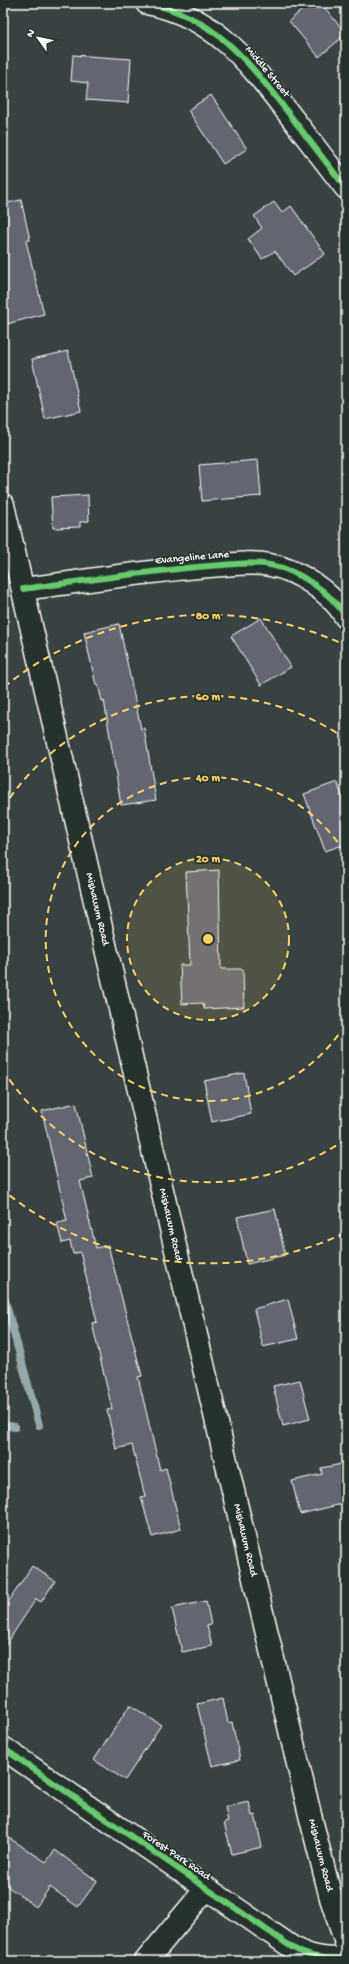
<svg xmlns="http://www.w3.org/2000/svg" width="349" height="1964" font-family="'Gochi Hand',sans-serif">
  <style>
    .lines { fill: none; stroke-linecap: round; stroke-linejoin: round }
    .stream { stroke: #95a8ac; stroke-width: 8 }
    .building { fill: #626673; stroke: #fff }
    .street-casing { stroke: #fff; stroke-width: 25 }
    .secondary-casing { stroke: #fff; stroke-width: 25 }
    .street { stroke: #26332d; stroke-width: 22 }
    .secondary { stroke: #26332d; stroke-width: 22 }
    .cycleway-casing { stroke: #26332d; stroke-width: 8 }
    .cycleway { stroke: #67ca6e; stroke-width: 6 }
    .ring { fill: none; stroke: #ffd166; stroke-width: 2; stroke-dasharray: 7 5 }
    .labels { text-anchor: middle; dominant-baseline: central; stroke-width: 3.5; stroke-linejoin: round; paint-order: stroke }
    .street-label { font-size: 11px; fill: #fff; stroke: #26332d }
    .centre { fill: #ffd166; stroke: #26332d; stroke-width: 2 }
    .ring-label { font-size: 12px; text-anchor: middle; font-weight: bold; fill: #ffd166; stroke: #26332d; stroke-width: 3.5; stroke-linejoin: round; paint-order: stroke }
  </style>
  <rect width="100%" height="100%" fill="#384242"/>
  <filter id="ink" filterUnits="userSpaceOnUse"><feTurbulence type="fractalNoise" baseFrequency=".025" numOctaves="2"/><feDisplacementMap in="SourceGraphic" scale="8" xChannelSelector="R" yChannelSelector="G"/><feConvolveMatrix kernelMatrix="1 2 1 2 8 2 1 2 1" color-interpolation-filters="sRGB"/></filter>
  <g filter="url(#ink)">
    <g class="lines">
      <g class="stream">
        <polyline points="3,1293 39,1425"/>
        <polyline points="3,1425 15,1427"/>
      </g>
    </g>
    <g class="building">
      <polygon points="310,3 321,3 346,34 319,57 289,21"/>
      <polygon points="73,55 131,59 128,103 86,100 88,83 71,81"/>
      <polygon points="211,95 247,149 223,164 188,110"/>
      <polygon points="21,200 30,240 26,241 44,314 3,325 3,204"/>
      <polygon points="274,202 282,213 291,206 325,254 293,276 275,251 262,259 248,239 262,228 254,216"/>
      <polygon points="68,351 81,411 45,419 32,359"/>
      <polygon points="258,460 261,496 202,501 199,465"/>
      <polygon points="88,495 89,521 80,522 80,527 53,528 51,497"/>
      <polygon points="261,618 291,667 261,685 231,636"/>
      <polygon points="119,624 141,729 144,728 156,800 121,805 104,700 102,701 98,684 96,685 84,632"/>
      <polygon points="337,782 346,807 346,844 325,851 304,794"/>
      <polygon points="219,870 221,969 243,969 244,1007 204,1009 203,1003 182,1004 180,965 190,965 186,872"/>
      <polygon points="244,1073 251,1114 212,1122 204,1081"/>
      <polygon points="76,1103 93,1178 80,1181 96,1248 108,1245 142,1376 138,1377 160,1470 166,1468 181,1529 152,1537 141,1497 145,1496 132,1445 116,1449 107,1410 112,1409 92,1323 97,1322 80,1252 73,1254 70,1241 62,1243 57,1223 67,1221 42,1111"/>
      <polygon points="275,1209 285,1255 247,1264 237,1217"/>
      <polygon points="288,1299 298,1339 263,1347 254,1309"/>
      <polygon points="300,1380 310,1419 283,1426 273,1386"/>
      <polygon points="342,1464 346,1482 346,1503 300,1514 292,1481 322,1474 321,1468"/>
      <polygon points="32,1566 55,1581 41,1602 36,1599 3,1649 3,1610"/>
      <polygon points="206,1601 211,1625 207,1626 212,1646 182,1652 172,1608"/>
      <polygon points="223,1698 228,1723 232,1722 240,1760 212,1766 197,1704"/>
      <polygon points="130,1705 161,1725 125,1780 94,1760"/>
      <polygon points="249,1802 252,1816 255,1815 262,1847 232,1854 224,1823 228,1822 225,1807"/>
      <polygon points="3,1834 46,1862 55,1850 97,1881 78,1907 50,1887 36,1907 3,1883"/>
    </g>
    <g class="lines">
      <defs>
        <g id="street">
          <path d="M147 3C214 16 247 60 286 110 306 136 326 162 346 188"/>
          <path d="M23 589C85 581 147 571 209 566 229 565 251 561 270 565 298 570 331 592 346 617"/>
          <polyline points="146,1961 206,1889"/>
        </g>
        <g id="secondary">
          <path id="s1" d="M3 505 179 1263 311 1819 331 1898 346 1943"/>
          <path d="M3 1748 293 1948C310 1958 326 1959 346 1959"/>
        </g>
      </defs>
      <use href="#street" class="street-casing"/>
      <use href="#secondary" class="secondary-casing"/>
      <use href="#street" class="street"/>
      <use href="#secondary" class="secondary"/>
      <defs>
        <g id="cycleway">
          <path d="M147 3C214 16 247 60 286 110 306 136 326 162 346 188"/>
          <path d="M23 589C85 581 147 571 209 566 229 565 251 561 270 565 298 570 331 592 346 617"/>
          <path d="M3 1748 293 1948C310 1958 326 1959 346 1959"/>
        </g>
      </defs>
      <use href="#cycleway" class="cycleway-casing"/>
      <use href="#cycleway" class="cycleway"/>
    </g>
  </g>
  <circle cx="208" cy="939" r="81" fill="#ffd166" fill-opacity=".12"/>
  <g class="ring">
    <circle cx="208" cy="939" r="81"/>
    <path d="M345 1025A162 162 0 1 1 345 853"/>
    <path d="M346 1139A243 243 0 0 1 3 1070M3 808A243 243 0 0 1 346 739"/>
    <path d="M345 1233A324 324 0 0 1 4 1191M4 687A324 324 0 0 1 345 645"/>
  </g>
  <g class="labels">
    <g class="street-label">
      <text transform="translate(267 72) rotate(50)">Middle Street</text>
      <text transform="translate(192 558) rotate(-5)">Evangeline Lane</text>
      <text stroke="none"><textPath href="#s1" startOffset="415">Mishawum Road</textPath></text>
      <text stroke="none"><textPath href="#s1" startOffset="739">Mishawum Road</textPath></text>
      <text stroke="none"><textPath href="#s1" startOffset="1063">Mishawum Road</textPath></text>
      <text stroke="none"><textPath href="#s1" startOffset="1387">Mishawum Road</textPath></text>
      <text transform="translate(176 1856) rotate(34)">Forest Park Road</text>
    </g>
  </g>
  <circle cx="208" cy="939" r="6" class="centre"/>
  <g class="ring-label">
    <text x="208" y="619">80 m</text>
    <text x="208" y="700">60 m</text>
    <text x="208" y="781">40 m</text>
    <text x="208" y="862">20 m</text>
  </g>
  <rect width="349" height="1964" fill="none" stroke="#26332d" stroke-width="16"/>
  <rect x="8" y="8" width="333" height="1948" fill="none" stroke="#fff" stroke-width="1.5" filter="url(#ink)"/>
  <g transform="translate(38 38) rotate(303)" stroke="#26332d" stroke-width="3" paint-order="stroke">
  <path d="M0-3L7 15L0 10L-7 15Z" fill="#ffffff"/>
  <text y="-6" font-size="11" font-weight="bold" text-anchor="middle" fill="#ffffff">N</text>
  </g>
</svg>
